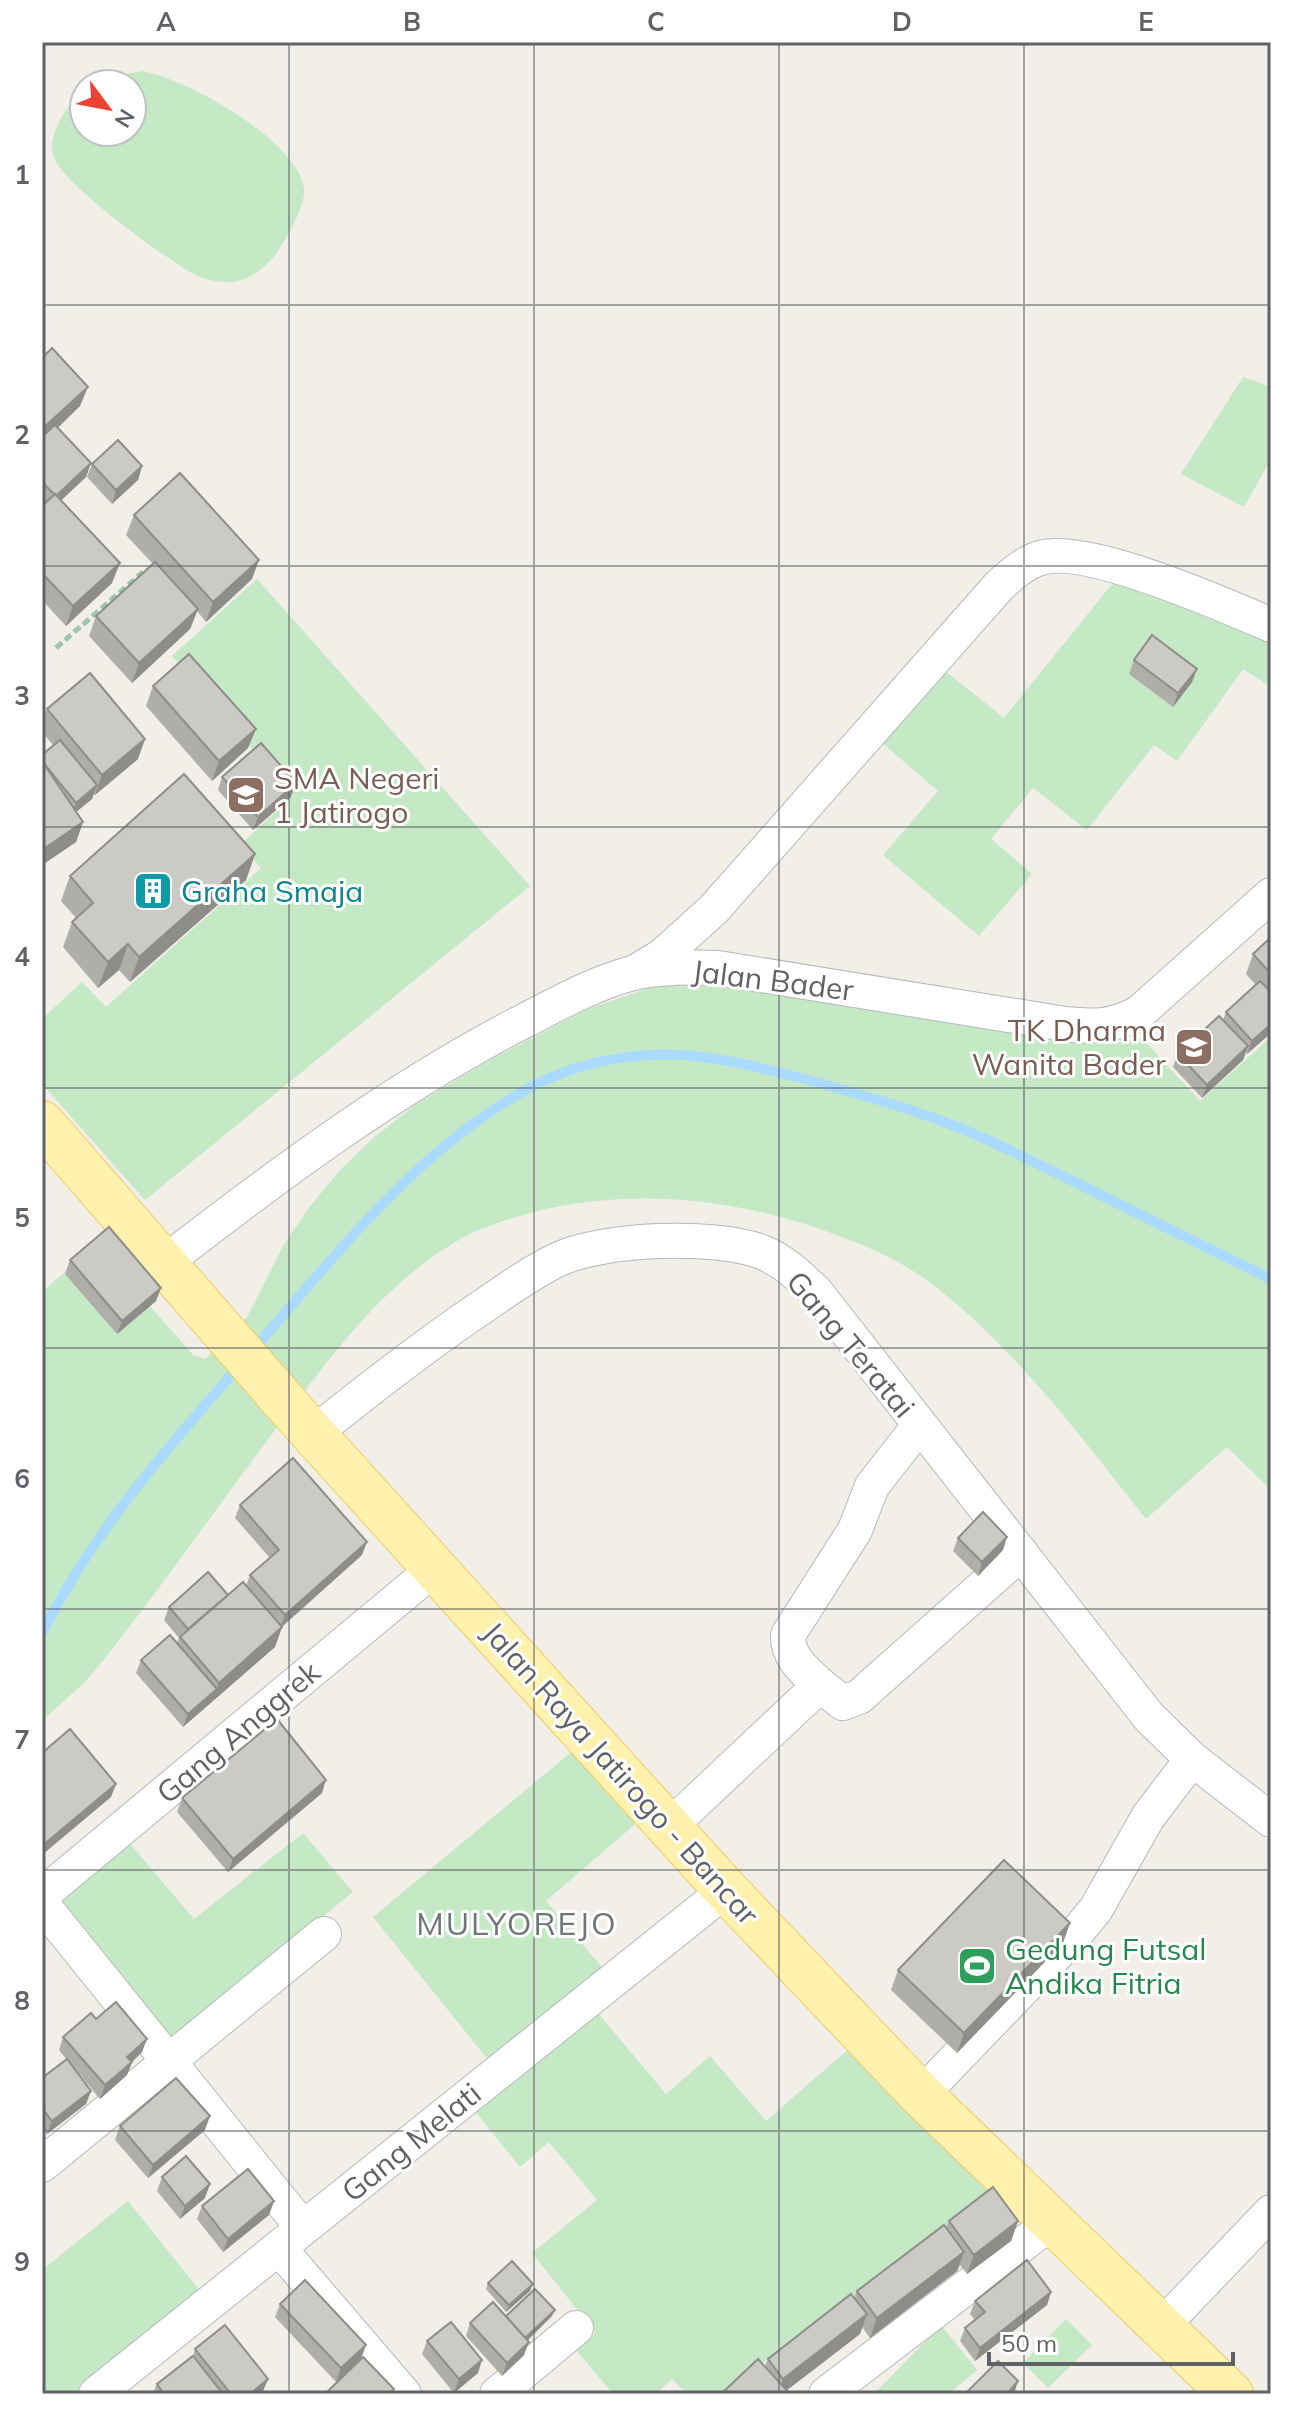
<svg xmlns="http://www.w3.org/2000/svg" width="1313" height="2436" font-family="Mulish,sans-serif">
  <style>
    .green { fill: #c5e8c5 }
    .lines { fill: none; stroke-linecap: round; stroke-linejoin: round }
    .stream { stroke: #aadaff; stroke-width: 10 }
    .minor-casing { stroke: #b5b8bc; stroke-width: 36 }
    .major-casing { stroke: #f2c960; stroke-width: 46 }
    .path { stroke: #9cc7a9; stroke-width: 5; stroke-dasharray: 8 4; stroke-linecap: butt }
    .minor { stroke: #fff; stroke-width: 34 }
    .major { stroke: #fff2af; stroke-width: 44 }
    .wall { fill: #afaea9 }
    .shaded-wall { fill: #8f8d8a }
    .building { fill: #cccac5; stroke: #8f8d8a; stroke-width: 2 }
    .grid { fill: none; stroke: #5f6368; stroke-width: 2; stroke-opacity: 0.55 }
    .labels { text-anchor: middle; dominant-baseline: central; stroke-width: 6; stroke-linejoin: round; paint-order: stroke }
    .education-label { font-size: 30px; fill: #785e54; stroke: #fff; text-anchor: start }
    .culture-label { font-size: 30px; fill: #0d838f; stroke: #fff; text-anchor: start }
    .street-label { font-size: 30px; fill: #5f6368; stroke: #fff }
    .leisure-label { font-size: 30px; fill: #27864d; stroke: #fff; text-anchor: start }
    .neighbourhood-label { font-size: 32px; letter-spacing: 2px; fill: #70757a; stroke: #fff }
    .neatline { fill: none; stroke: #5f6368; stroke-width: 3 }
    .grid-label { font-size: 26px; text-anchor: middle; font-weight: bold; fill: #5f6368 }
  </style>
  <rect width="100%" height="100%" fill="#f1efe8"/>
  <g class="green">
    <path d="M142 71C187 79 297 140 304 188 307 205 283 245 272 259 260 272 243 283 225 282 215 282 204 279 196 275 167 260 67 187 55 160 44 139 67 103 84 91V132H132V84H95L115 76Z"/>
    <polygon points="1243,377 1271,387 1271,459 1244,507 1181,474"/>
    <polygon points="257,579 530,886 145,1200 42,1084 42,1019 82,982 106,1007 261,868 241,844 293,796 172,656"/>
    <polygon points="1116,579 1271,641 1271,687 1243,669 1177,761 1154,745 1087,830 1033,788 991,839 1032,874 979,936 883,855 938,791 880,741 940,667 1004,718"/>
    <path d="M690 983 731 985 1096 1042 1115 1043 1141 1037 1200 1101 1271 1037V1490L1227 1447 1146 1519C1078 1434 1011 1341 922 1277 893 1256 856 1242 823 1230 730 1198 634 1188 538 1211 507 1219 476 1228 449 1246 432 1256 415 1270 400 1283 361 1317 331 1357 300 1397 233 1484 171 1575 102 1662L86 1681 42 1721V1292L96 1245 193 1355 205 1359 247 1317 283 1246 308 1209 339 1171 371 1140 415 1105 483 1064 585 1010 652 987Z"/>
    <polygon points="575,1749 640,1820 546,1901 606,1972 581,1993 666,2094 710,2056 766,2121 851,2047 926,2129 993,2196 761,2364 728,2394 687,2394 672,2379 655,2394 613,2394 576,2350 596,2333 532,2253 597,2200 549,2142 520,2167 474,2110 506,2082 373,1917"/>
    <polygon points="303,1833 353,1892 169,2041 52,1899 126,1839 194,1919"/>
    <polygon points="128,2201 201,2292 76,2394 42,2394 42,2270"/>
    <polygon points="1066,2319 1092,2345 1048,2388 1023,2363"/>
    <polygon points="941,2325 977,2370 948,2394 874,2394"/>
  </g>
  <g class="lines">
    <g class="stream">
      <path d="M253 1350C337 1254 419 1147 533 1086 568 1068 610 1057 650 1055 701 1052 755 1066 805 1079 855 1093 906 1107 955 1126 998 1143 1039 1165 1081 1185 1144 1217 1208 1248 1271 1279"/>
      <path d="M42 1633C94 1530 165 1451 240 1365"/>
    </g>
    <defs>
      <g id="minor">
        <path d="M637 971 662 956 714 909 999 586C1011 575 1024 563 1040 558 1086 544 1225 605 1271 625"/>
        <path d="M165 1262C279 1174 394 1088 522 1022 557 1004 594 983 633 973 660 967 690 967 718 968L1065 1024C1093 1027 1115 1027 1140 1012L1271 895"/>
        <path d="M313 1434C369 1389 425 1345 485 1305 508 1289 532 1272 557 1260 602 1238 716 1234 762 1252 784 1261 799 1276 816 1292L1149 1717 1192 1759 1271 1820"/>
        <path d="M820 1685C805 1671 787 1657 788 1635L855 1530 872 1486 919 1426"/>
        <polyline points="669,1827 820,1685 843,1703 859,1697 1021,1553"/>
        <polyline points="42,1895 435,1568"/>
        <polyline points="42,1904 303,2228"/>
        <polyline points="921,2095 1073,1937 1096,1909 1148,1817 1192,1759"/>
        <polyline points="42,2165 324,1934"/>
        <polyline points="279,2248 404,2394"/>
        <polyline points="1160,2328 1271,2212"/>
        <polyline points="96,2394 726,1890"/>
        <polyline points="497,2394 576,2328"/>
        <polyline points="826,2394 1052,2222"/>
      </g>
      <polyline id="major" points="42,1123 296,1415 726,1890 921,2095 1231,2394"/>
    </defs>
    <use href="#minor" class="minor-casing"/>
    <use href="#major" class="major-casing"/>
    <polyline class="path" points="56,648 143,572"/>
    <use href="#minor" class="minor"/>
    <use href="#major" class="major"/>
  </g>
  <g class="wall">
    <polygon points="42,358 80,406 58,428 91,463 86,477 61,500 112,583 66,626 42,600 42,506 45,503 42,500"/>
    <polygon points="92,464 142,466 138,480 112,504 87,477"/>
    <polygon points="134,515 252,579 206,622 197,611 190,629 132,683 89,636 96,616 153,564 126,535"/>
    <polygon points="1134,660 1197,669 1192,682 1173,707 1129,674"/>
    <polygon points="153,686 256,729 248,748 212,781 146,706"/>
    <polygon points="47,709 138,759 95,795 94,794 92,799 76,812 83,822 76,842 42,865 42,755 53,745 42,732 42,722"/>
    <polygon points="222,777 291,797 253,830 218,790"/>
    <polygon points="255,854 246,880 130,982 119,970 98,988 63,947 72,922 76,918 61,901 70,876"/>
    <polygon points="1271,937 1271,1033 1247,1054 1246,1052 1243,1060 1202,1098 1173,1067 1178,1054 1223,1020 1226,1012 1256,985 1246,974 1253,954"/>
    <polygon points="70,1260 156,1301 117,1334 65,1274"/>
    <polygon points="240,1505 362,1555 282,1627 275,1647 183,1727 136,1673 141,1660 177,1643 179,1638 164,1620 169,1607 228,1595 246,1586 250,1575 270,1558 235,1518"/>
    <polygon points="958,1538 1003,1550 978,1576 953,1551"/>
    <polygon points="322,1793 228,1872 177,1812 182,1798"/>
    <polygon points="1063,1943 957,2053 891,1990 898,1970"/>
    <polygon points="96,2019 142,2052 132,2062 127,2075 100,2099 72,2065 86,2104 47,2134 42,2128 42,2078 67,2060 59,2050 63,2037"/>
    <polygon points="120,2126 205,2130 148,2178 115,2140"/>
    <polygon points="162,2177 205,2198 180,2219 157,2191"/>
    <polygon points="274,2201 269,2215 223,2252 197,2219 202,2206"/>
    <polygon points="949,2221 1018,2221 1011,2241 967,2274 960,2265 957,2271 870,2338 862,2327 860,2334 787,2390 765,2366 768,2359 854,2298 857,2291 946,2227"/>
    <polygon points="488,2283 530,2291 506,2312 486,2289"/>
    <polygon points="1051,2292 1047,2305 975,2361 960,2341 965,2328 975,2320 970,2314 975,2301"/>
    <polygon points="280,2304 366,2345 361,2358 336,2382 275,2317"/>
    <polygon points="506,2316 552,2316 527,2340 524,2355 502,2376 466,2336 470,2323"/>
    <polygon points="427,2341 478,2373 454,2393 422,2354"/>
    <polygon points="195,2349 263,2393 262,2394 156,2394 154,2391 157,2384 193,2356"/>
  </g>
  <g class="shaded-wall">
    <polygon points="88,387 80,406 42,442 42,429"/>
    <polygon points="91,463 86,477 51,510 56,496"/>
    <polygon points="142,466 138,480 112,504 116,490"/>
    <polygon points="259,560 252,579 206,622 213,602"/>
    <polygon points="120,563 112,583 66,626 73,606"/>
    <polygon points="198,609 190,629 132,683 139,663"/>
    <polygon points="1197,669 1192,682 1173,707 1178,693"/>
    <polygon points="256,729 248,748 212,781 219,761"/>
    <polygon points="145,739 138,759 95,795 102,775"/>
    <polygon points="296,783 291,797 253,830 258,817"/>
    <polygon points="97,785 92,799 71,816 76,803"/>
    <polygon points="83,822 76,842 42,865 42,850"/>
    <polygon points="255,854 246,880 130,982 139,957"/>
    <polygon points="128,944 119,970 98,988 108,962"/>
    <polygon points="1271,1024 1271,1033 1247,1054 1252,1041"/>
    <polygon points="1248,1046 1243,1060 1202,1098 1207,1085"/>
    <polygon points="161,1288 156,1301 117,1334 122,1321"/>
    <polygon points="1007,1537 1003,1550 978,1576 982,1562"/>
    <polygon points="367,1542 362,1555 280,1628 285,1615"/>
    <polygon points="282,1627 275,1647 183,1727 188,1714 217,1689 219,1683"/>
    <polygon points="326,1780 322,1793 228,1872 233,1859"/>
    <polygon points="116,1784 111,1797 42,1855 42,1846"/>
    <polygon points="1070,1923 1063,1943 957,2053 964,2033"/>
    <polygon points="147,2039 142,2052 123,2070 127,2057"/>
    <polygon points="132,2062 127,2075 100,2099 105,2085"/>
    <polygon points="91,2091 86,2104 47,2134 52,2121"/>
    <polygon points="210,2116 205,2130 148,2178 153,2165"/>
    <polygon points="210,2184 205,2198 180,2219 185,2206"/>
    <polygon points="274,2201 269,2215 223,2252 228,2239"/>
    <polygon points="1018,2221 1011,2241 967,2274 974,2255"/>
    <polygon points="964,2252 957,2271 870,2338 877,2318"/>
    <polygon points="533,2284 530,2291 506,2312 509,2305"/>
    <polygon points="1051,2292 1047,2305 975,2361 980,2348"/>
    <polygon points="555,2310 552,2316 523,2345 525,2338"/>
    <polygon points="867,2314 860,2334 782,2394 778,2394 783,2379"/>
    <polygon points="529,2342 524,2355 502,2376 507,2363"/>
    <polygon points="366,2345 361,2358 336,2382 341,2368"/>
    <polygon points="482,2360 478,2373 454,2393 459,2379"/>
    <polygon points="268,2379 262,2394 250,2394"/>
    <polygon points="1018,2381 1014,2394 1010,2390"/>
  </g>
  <g class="building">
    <polygon points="52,348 88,387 42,429 42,358"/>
    <polygon points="55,425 91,463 56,496 42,482 42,437"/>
    <polygon points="118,440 142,466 116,490 92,464"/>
    <polygon points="180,473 259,560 213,602 134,515"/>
    <polygon points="55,494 120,563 73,606 42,573 42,506"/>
    <polygon points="155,562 198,609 139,663 96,616"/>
    <polygon points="1152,635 1197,669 1178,693 1134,660"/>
    <polygon points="189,654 256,729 219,761 153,686"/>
    <polygon points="90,673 145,739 102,775 47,709"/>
    <polygon points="60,740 97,785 76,803 42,761 42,755"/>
    <polygon points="261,743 296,783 258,817 222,777"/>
    <polygon points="42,761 83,822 42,850"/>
    <polygon points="184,774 255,854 139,957 128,944 108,962 72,922 93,903 70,876"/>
    <polygon points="1271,937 1271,974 1253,954"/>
    <polygon points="1260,981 1271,992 1271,1024 1252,1041 1226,1012"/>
    <polygon points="1219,1016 1248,1046 1207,1085 1178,1054"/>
    <polygon points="109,1227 161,1288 122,1321 70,1260"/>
    <polygon points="293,1458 367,1542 285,1615 250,1575 279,1550 240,1505"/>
    <polygon points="983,1512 1007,1537 982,1562 958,1538"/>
    <polygon points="208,1572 228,1595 188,1629 169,1607"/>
    <polygon points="243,1582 282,1627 219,1683 180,1637"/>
    <polygon points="170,1635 217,1689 188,1714 141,1660"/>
    <polygon points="277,1719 326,1780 233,1859 182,1798"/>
    <polygon points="70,1729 116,1784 42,1846 42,1753"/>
    <polygon points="1004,1860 1070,1923 964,2033 898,1970"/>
    <polygon points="116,2002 147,2039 127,2057 132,2062 105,2085 63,2037 91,2013 96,2019"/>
    <polygon points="67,2059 91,2091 52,2121 42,2108 42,2078"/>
    <polygon points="176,2078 210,2116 153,2165 120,2126"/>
    <polygon points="186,2156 210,2184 185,2206 162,2177"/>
    <polygon points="248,2169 274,2201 228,2239 202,2206"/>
    <polygon points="993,2187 1018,2221 974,2255 949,2221"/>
    <polygon points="944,2225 964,2252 877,2318 857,2291"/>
    <polygon points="1027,2260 1051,2292 980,2348 965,2328 985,2312 975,2301"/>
    <polygon points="512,2261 533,2284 509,2305 488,2283"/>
    <polygon points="305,2280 366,2345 341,2368 280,2304"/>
    <polygon points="535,2289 555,2310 525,2338 506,2316"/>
    <polygon points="851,2294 867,2314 783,2379 768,2359"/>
    <polygon points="493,2302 529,2342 507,2363 470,2323"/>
    <polygon points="451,2322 482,2360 459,2379 427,2341"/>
    <polygon points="225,2325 268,2379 250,2394 231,2394 195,2349"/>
    <polygon points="193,2356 223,2394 164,2394 157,2384"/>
    <polygon points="363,2357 394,2389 389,2394 325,2394"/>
    <polygon points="758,2359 790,2394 721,2394"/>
    <polygon points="998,2361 1018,2381 1010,2390 1014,2394 965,2394"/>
  </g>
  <path class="grid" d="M289 42V2394M534 42V2394M779 42V2394M1024 42V2394M42 305H1271M42 566H1271M42 827H1271M42 1088H1271M42 1348H1271M42 1609H1271M42 1870H1271M42 2131H1271"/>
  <defs>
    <symbol id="school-square" viewBox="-11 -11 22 22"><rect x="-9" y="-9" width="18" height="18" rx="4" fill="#8d6e63" stroke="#fff"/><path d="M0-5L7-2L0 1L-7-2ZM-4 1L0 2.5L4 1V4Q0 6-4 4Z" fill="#fff"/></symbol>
    <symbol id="building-square" viewBox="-11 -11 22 22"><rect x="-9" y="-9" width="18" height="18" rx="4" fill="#0f9aa8" stroke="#fff"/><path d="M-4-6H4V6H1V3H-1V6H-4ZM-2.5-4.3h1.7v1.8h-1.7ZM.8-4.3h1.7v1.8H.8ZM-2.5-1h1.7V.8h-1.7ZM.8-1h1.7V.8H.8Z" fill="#fff"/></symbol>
    <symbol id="stadium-square" viewBox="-11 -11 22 22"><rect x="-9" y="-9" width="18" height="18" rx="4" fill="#2e9e5b" stroke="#fff"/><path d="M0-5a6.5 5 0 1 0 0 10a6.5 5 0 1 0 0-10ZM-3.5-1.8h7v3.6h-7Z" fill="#fff"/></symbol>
  </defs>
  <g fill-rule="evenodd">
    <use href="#school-square" x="224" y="773" width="44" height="44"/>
    <use href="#building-square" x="131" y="869" width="44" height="44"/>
    <use href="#school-square" x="1172" y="1025" width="44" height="44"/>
    <use href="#stadium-square" x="955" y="1944" width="44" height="44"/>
  </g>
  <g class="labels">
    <g class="education-label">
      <text x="274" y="778">SMA Negeri<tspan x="274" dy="34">1 Jatirogo</tspan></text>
      <text x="1166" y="1030" text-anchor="end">TK Dharma<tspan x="1166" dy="34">Wanita Bader</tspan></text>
    </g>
    <g class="culture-label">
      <text x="181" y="891">Graha Smaja</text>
    </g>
    <g class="street-label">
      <text transform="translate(773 980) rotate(7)">Jalan Bader</text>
      <text transform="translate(851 1344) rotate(50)">Gang Teratai</text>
      <text transform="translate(238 1732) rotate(-40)">Gang Anggrek</text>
      <text transform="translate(621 1773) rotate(48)">Jalan Raya Jatirogo - Bancar</text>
      <text transform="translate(411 2142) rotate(-39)">Gang Melati</text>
    </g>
    <g class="leisure-label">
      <text x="1005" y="1949">Gedung Futsal<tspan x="1005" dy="34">Andika Fitria</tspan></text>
    </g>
    <g class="neighbourhood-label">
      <text x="517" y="1923">MULYOREJO</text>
    </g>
  </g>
  <rect width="1313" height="2436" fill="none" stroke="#ffffff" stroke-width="88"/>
  <g transform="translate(108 108) rotate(122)"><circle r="38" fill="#ffffff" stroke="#bfc1c3" stroke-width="2"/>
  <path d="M0-6L14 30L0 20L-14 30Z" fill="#ea4335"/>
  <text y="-12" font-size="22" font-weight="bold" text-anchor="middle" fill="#5f6368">N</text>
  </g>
  <path d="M989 2352v12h244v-12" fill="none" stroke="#5f6368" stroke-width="4"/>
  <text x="1001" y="2352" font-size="24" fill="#5f6368" stroke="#ffffff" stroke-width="6" paint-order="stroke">50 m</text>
  <rect x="44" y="44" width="1225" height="2348" class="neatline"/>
  <g class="grid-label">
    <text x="166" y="31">A</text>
    <text x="412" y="31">B</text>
    <text x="656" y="31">C</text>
    <text x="902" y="31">D</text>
    <text x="1146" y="31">E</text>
    <text x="22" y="184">1</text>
    <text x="22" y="444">2</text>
    <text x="22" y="705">3</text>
    <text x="22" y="966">4</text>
    <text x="22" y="1227">5</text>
    <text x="22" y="1488">6</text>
    <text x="22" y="1749">7</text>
    <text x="22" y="2010">8</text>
    <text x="22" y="2271">9</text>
  </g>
</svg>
